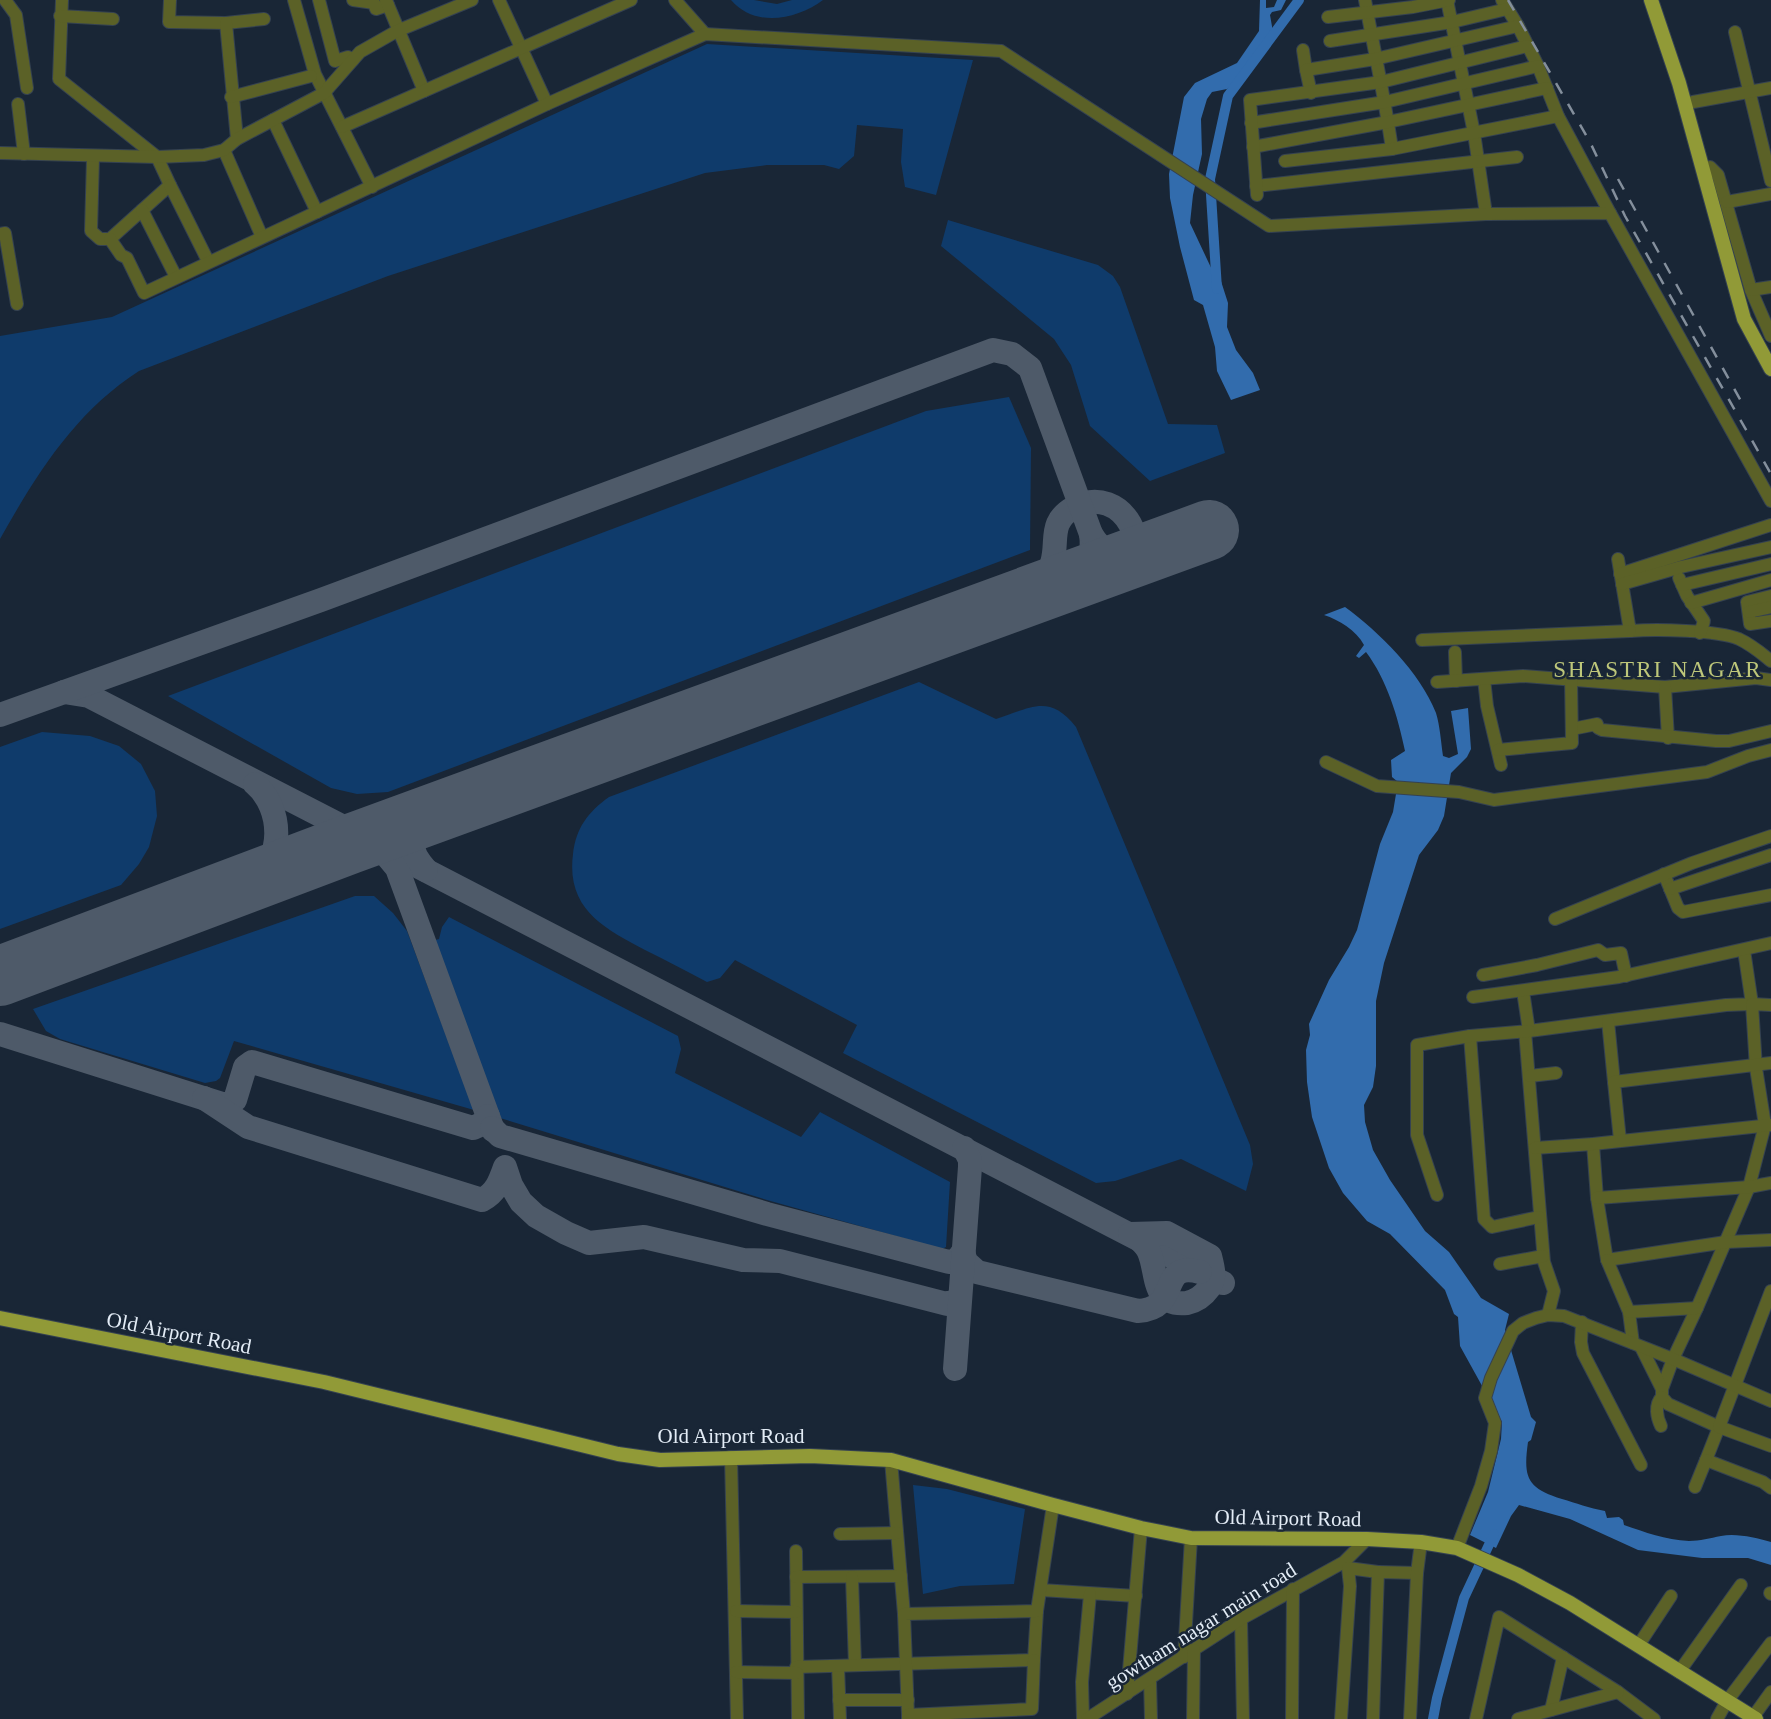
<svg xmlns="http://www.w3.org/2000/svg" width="1771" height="1719" font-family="Georgia,serif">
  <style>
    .green { fill: #0f3b6b }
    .water { fill: #326cad }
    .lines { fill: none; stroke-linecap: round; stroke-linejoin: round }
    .canal { stroke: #326cad; stroke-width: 10 }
    .taxiway { stroke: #4e5a69; stroke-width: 24 }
    .runway { stroke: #4e5a69; stroke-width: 60 }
    .minor-casing { stroke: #354251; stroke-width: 14 }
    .major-casing { stroke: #354251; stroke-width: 16 }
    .minor { stroke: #5b6127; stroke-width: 12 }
    .major { stroke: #919a37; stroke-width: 14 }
    .rail { stroke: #848f9c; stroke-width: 2.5; stroke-dasharray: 12 12; stroke-linecap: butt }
    .labels { text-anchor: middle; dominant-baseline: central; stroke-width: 5; stroke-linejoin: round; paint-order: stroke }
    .street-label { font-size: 21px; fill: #e3ecf6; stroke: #192636 }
    .neighbourhood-label { font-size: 23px; letter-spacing: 2px; fill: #bec77a; stroke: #192636 }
  </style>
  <rect width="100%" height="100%" fill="#192636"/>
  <g class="green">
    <path d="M731 0H754L777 4 792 0H823C796 20 755 28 731 0Z"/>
    <path d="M707 44 973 60 936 195 905 187 901 162 903 129 857 125 854 156 839 169 824 165H767L705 173 388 276 139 371C75 412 36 475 0 539V336L112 317Z"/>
    <polygon points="948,220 1098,265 1113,276 1120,287 1168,424 1217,425 1225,453 1150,481 1090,426 1071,365 1054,339 941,246"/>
    <polygon points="1009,397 1031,448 1030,550 388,792 357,794 331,788 168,696 926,411"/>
    <path d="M919 682 996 719C1031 708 1049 693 1076 727L1250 1145 1253 1164 1246 1191 1181 1159 1115 1181 1096 1183 843 1053 857 1025 735 960 720 978 707 982C686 971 666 960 645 950 604 928 566 909 573 854 576 828 588 812 609 797Z"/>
    <polygon points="42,732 90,736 119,746 141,764 155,791 157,816 149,847 139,864 121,885 0,929 0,747"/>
    <polygon points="355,896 374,896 393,913 407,931 474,1110 234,1041 220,1078 216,1081 205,1083 60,1039 46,1031 33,1009"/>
    <polygon points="449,917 678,1036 681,1049 675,1073 801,1137 820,1112 950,1182 946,1247 942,1249 767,1200 500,1118 435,940 439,939 442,927"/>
    <polygon points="913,1485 947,1489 1025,1509 1014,1584 960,1586 923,1594"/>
  </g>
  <g class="water">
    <polygon points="1260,0 1266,0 1266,8 1274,7 1277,0 1286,0 1281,10 1272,12 1270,15 1273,32 1235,82 1227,89 1212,92 1207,99 1201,119 1202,154 1193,195 1190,223 1214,274 1220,278 1228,303 1227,327 1236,350 1253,373 1260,390 1231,400 1217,371 1215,347 1203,305 1194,300 1180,247 1170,198 1169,174 1184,97 1195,83 1237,63 1259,31"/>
    <path d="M1345 607C1379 632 1420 672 1436 713 1440 726 1441 742 1443 756L1449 758 1458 754 1451 711 1468 708 1471 749 1467 757 1451 773 1444 816 1438 830 1419 855 1384 963 1376 1001V1066L1373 1087 1364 1105 1365 1122 1373 1150 1390 1180 1425 1231 1449 1252 1481 1298 1509 1314 1505 1330 1531 1417 1536 1422 1531 1440 1528 1442C1523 1478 1527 1488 1562 1499 1576 1503 1589 1508 1605 1511L1607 1518 1619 1517 1623 1520 1624 1525C1645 1532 1665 1540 1689 1541 1700 1541 1710 1538 1721 1536 1737 1533 1756 1538 1771 1542V1565L1748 1558H1702L1638 1550 1570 1519 1519 1505 1511 1516 1496 1548 1470 1535 1488 1492 1501 1439 1502 1422 1460 1346 1458 1317 1454 1314 1445 1290 1390 1234 1367 1221 1343 1193 1329 1168 1312 1117 1307 1082 1306 1050 1310 1035 1309 1024 1329 980 1349 947 1357 930 1380 844 1393 812 1398 782 1392 777 1391 760 1405 751C1398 717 1387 680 1366 652L1359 658 1356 656 1364 645C1356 630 1339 620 1324 615Z"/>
  </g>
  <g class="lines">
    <g class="canal">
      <polyline points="1217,289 1210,179 1228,96 1299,0"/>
      <polyline points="1433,1719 1437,1698 1464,1598 1494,1534"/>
    </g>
    <g class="taxiway">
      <path d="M1072 580C1088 568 1094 554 1091 534"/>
      <path d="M1021 599C1035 590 1047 579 1052 563 1059 541 1047 522 1075 507 1122 482 1161 553 1116 579 1097 590 1049 593 1026 597"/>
      <polyline points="64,692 89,696 353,832 368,836 375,835"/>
      <path d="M0 715 321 600 993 350 1012 354 1030 368 1091 534C1102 552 1114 558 1134 558"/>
      <polyline points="350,844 371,845 396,855 1223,1283"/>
      <polyline points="382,850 397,868 493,1130"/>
      <path d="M426 870C405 846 410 836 431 814"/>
      <path d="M251 880C285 861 283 808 255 784"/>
      <polyline points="0,1034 222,1104 229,1104 235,1100 245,1067 252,1062 473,1128 486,1122 488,1116"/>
      <path d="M204 1098 248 1127 482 1200C496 1193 500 1181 505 1167L511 1185 521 1202 536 1216 566 1233 589 1243 644 1237 743 1260 780 1261 947 1304 958 1300 960 1295"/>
      <polyline points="492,1128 500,1136 767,1214 949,1262 957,1260 963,1252"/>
      <path d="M1130 1234 1167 1233 1210 1256C1213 1268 1216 1277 1209 1288 1204 1295 1196 1301 1187 1303 1151 1307 1158 1272 1149 1252 1147 1247 1143 1243 1139 1239"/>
      <path d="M963 1252 966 1262 977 1272 1138 1311C1183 1308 1156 1261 1200 1272"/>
      <polyline points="955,1369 970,1167 970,1160 964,1148"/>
    </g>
    <polyline class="runway" points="0,976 350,844 1209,530"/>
    <defs>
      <g id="minor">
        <polyline points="5,0 16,15 27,88"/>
        <polyline points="62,0 59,79 157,157 170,185 110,239 100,239 91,231 93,158"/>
        <polyline points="170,0 169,22 226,23 264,19"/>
        <polyline points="294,0 315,74 372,187"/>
        <polyline points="319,0 335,61 348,57 353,60"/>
        <polyline points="353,0 374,3 376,9 388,5"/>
        <polyline points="386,0 424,91"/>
        <polyline points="499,0 547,104"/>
        <polyline points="675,0 705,34"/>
        <path d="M1365 0C1374 50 1385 99 1392 149"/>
        <polyline points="1447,0 1474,133 1486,214"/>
        <polyline points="1502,0 1518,26 1538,66 1558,116 1610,213"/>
        <polyline points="60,16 113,19"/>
        <polyline points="1328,17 1413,7 1449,0"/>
        <polyline points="226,23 237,139"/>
        <polyline points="1735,32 1771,181"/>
        <polyline points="1330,41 1452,22 1507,9"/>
        <polyline points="1303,50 1306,70"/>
        <polyline points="1311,93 1306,70 1375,59 1518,26"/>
        <polyline points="231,97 311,76"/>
        <polyline points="1693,102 1771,88"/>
        <polyline points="18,104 24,154"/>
        <polyline points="273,120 317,212"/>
        <polyline points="1251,123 1385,102 1538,66"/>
        <polyline points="342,127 631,0"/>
        <polyline points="1253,147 1388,122 1547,88"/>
        <polyline points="224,150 262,237"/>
        <polyline points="0,153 157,157 204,155 224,150 237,139 324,93 360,52 397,31 472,0"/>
        <polyline points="1285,161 1392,149 1558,116"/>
        <polyline points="1710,167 1718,175 1751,290 1771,336"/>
        <polyline points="170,185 208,261"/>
        <polyline points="1256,186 1517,157"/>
        <polyline points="1257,195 1250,100 1381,82 1527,46"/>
        <polyline points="1727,202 1771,194"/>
        <polyline points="142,210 176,277"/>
        <polyline points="0,234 5,233 17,304"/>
        <polyline points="110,239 121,255 127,258 144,293 547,104 705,34 1001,51 1269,226 1486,214 1610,213 1771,501"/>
        <polyline points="1751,290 1771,287"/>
        <path d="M1618 559 1630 631C1656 629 1717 630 1739 639 1752 645 1761 653 1771 661"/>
        <polyline points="1620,574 1771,525"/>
        <polyline points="1679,578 1687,596 1704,621 1700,633"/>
        <polyline points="1622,584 1681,567 1771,547"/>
        <polyline points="1682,585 1771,564"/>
        <polyline points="1771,596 1747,602 1750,624 1771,621"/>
        <polyline points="1691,603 1771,580"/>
        <polyline points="1749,612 1771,607"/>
        <polyline points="1422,640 1630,631"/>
        <polyline points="1455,652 1456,681"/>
        <polyline points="1484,679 1487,706 1501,765"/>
        <polyline points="1437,682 1523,676 1665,687 1756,678 1771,680"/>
        <polyline points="1665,687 1668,738"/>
        <polyline points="1572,729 1597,724 1598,728 1602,730 1716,741 1729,741 1771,731"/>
        <polyline points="1498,750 1572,743 1571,678"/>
        <polyline points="1326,762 1377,786 1459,792 1494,800 1707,772 1748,756 1771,750"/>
        <polyline points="1664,874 1678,908 1683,912 1771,895"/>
        <polyline points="1670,889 1771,855"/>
        <polyline points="1555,919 1692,863 1771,836"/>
        <polyline points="1483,975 1537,965 1598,950 1605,955 1621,953 1626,976"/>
        <polyline points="1523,991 1529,1031 1726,1005 1752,1004 1744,950"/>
        <polyline points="1473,997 1619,977 1771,943"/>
        <polyline points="1771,1005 1752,1004 1756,1068 1765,1125 1749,1187 1697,1308 1673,1359 1662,1389 1662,1397 1668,1404 1719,1427 1706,1460 1763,1482 1771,1488"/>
        <polyline points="1608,1021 1614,1082"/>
        <polyline points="1525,1031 1544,1262 1554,1291 1548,1315"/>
        <polyline points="1470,1036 1484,1219 1492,1227 1539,1217"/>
        <polyline points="1530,1076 1556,1073"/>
        <polyline points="1620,1140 1614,1082 1771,1063"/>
        <polyline points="1593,1144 1597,1198 1607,1260 1726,1242 1771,1240"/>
        <polyline points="1535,1148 1593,1144 1771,1125"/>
        <polyline points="1437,1195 1417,1135 1417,1045 1470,1036 1529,1031"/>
        <polyline points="1597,1198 1749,1187 1771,1183"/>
        <polyline points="1607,1260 1629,1312 1633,1343"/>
        <polyline points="1500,1264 1543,1256"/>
        <polyline points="1771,1291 1719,1427 1771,1446"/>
        <polyline points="1629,1312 1697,1308"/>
        <polyline points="1582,1322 1581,1342 1583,1353 1641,1465"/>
        <polyline points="1641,1347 1662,1389"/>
        <path d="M1661 1426C1657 1418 1654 1405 1662 1397"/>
        <polyline points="731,1457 737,1719"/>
        <polyline points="891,1460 904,1614"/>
        <polyline points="1695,1487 1706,1460"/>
        <polyline points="840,1534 897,1533"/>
        <polyline points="1457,1548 1481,1486 1491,1451 1495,1423 1485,1398 1491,1378 1513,1331 1523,1323 1536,1318 1548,1315 1564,1316 1673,1359 1771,1401"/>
        <polyline points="796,1551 798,1719"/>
        <polyline points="796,1577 901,1576"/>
        <polyline points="852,1577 855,1665"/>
        <polyline points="1041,1590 1136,1596"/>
        <polyline points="1770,1593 1771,1594"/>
        <polyline points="736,1611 796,1612"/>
        <polyline points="1241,1619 1243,1719"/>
        <polyline points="1638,1646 1671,1596"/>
        <polyline points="1184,1657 1191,1538"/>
        <polyline points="838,1666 840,1719"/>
        <polyline points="796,1667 1034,1660 1037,1611"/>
        <polyline points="736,1672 797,1673"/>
        <polyline points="1679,1672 1741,1585"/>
        <polyline points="1150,1680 1151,1719"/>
        <polyline points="1127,1694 1141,1528"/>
        <polyline points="839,1700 908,1700"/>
        <polyline points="1551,1710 1563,1657"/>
        <polyline points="908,1715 904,1614 1037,1611 1053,1505"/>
        <polyline points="1753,1717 1771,1692"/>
        <polyline points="908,1719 908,1715 1032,1709 1034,1660"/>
        <polyline points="1083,1719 1082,1682 1090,1594"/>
        <polyline points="1087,1719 1241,1619 1344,1562 1367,1539"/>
        <polyline points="1193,1719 1194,1650"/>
        <polyline points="1292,1719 1293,1589"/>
        <polyline points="1341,1719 1350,1586 1348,1568 1378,1572"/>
        <polyline points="1373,1719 1378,1572 1417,1573"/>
        <polyline points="1410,1719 1417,1573 1421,1542"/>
        <polyline points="1476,1719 1499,1617 1618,1692 1654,1719"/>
        <polyline points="1518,1719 1618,1692"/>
        <polyline points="1717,1719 1727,1701 1771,1643"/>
      </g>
      <g id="major">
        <polyline points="1651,0 1679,83 1744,319 1771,369"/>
        <polyline points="0,1318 324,1382 618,1454 660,1460 810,1456 891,1460 1053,1505 1141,1528 1191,1538 1367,1539 1421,1542 1457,1548 1518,1575 1570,1603 1756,1719"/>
      </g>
    </defs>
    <use href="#minor" class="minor-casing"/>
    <use href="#major" class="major-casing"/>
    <use href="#minor" class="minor"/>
    <use href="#major" class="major"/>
    <g class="rail">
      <polyline points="1508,0 1590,142 1625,216 1771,474"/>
      <polyline points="1618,179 1742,403"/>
    </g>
  </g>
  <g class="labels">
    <g class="street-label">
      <text transform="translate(179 1333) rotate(11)">Old Airport Road</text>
      <text x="731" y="1436">Old Airport Road</text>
      <text transform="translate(1288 1518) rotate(1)">Old Airport Road</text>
      <text transform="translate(1201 1626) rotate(-32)">gowtham nagar main road</text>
    </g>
    <g class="neighbourhood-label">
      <text x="1658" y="669">SHASTRI NAGAR</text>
    </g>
  </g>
</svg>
